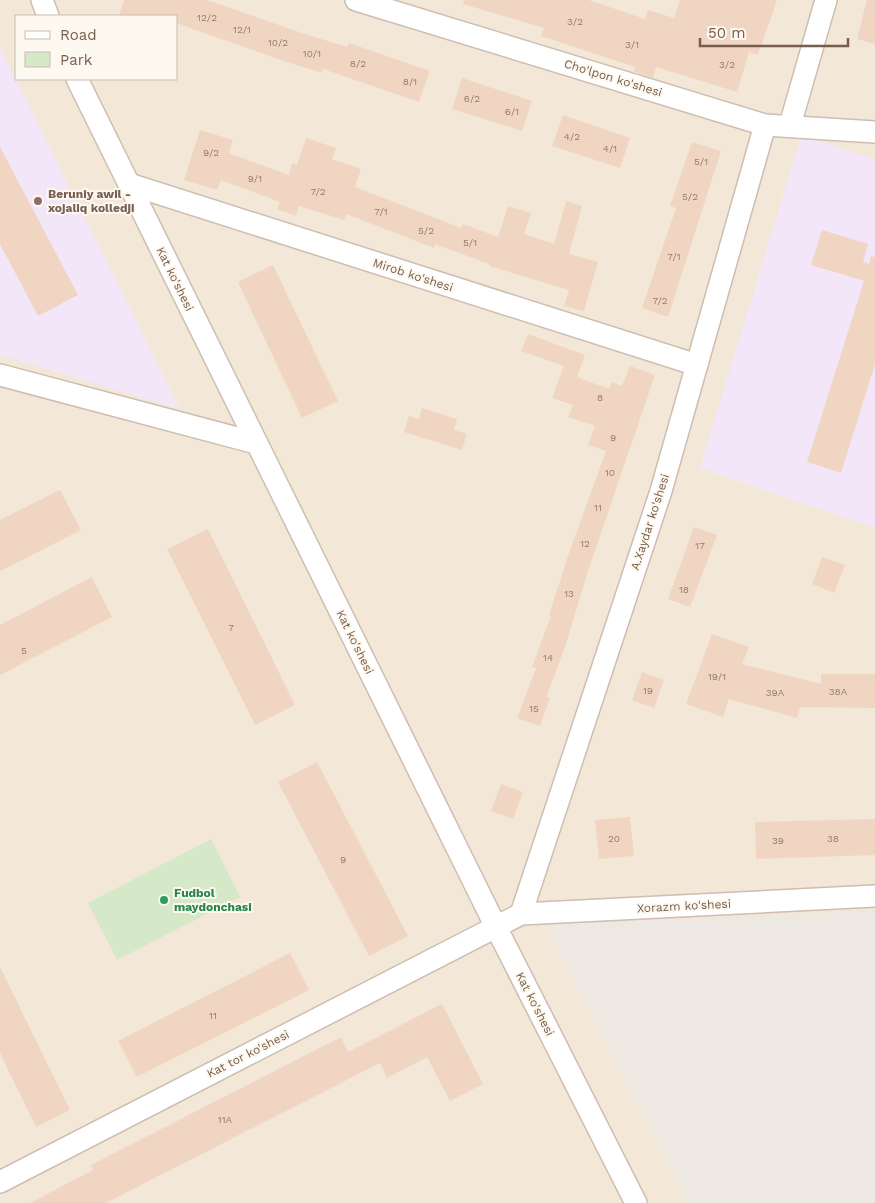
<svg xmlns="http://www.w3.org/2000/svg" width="875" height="1203" font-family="'Work Sans',sans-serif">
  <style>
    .residential { fill: #f3e7d8; fill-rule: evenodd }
    .industrial { fill: #ede8e2 }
    .education { fill: #f2e6f8 }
    .green { fill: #d5e9c8 }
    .building { fill: #f0d6c2 }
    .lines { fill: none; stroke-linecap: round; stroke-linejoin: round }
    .minor-casing { stroke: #cebdb0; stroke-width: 24 }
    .minor { stroke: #fff; stroke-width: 21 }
    .education-dot { fill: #8d6e63; stroke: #fef9f0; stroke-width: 2 }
    .leisure-dot { fill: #2e9e5b; stroke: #fef9f0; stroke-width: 2 }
    .labels { text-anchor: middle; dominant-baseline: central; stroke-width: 4; stroke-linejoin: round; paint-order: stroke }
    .number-label { font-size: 10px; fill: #947b6b }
    .street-label { font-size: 12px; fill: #765d4e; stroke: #fef9f0 }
    .education-label { font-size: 12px; font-weight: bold; fill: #785e54; stroke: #fef9f0; text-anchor: start }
    .leisure-label { font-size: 12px; font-weight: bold; fill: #27864d; stroke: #fef9f0; text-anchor: start }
  </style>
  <rect width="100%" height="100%" fill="#fcf5ea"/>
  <path class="residential" d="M0 0H875V1203H0ZM16 16H176V79H16Z"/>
  <polygon class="industrial" points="875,911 875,1203 689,1203 545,925"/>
  <g class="education">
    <polygon points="0,48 180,409 0,355"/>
    <polygon points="801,136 875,159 875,528 700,468"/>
  </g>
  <polygon class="green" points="211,839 240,897 117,960 88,903"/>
  <g class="building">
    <polygon points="124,0 207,0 302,33 347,47 349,43 430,71 419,102 323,69 322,73 287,62 187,27 176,22 176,16 119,16"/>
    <polygon points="464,0 589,0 645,19 648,10 674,18 680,0 777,0 758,55 749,52 737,92 656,67 653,78 633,71 635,67 541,36 544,28 463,4"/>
    <polygon points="867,0 875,0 875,44 857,39"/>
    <polygon points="462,78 532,101 522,131 452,109"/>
    <polygon points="563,115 630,138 620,168 552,146"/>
    <polygon points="200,130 233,140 229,153 289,175 292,163 297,165 306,138 336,148 332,159 361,169 355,187 461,228 463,224 498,237 508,206 531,213 524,234 554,244 566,201 582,206 569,254 598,262 584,311 564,306 569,290 489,266 489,264 435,244 434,248 346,214 344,220 299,206 296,216 277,209 280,202 221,180 217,190 184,180"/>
    <polygon points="692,142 721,151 668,317 642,308 676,208 670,206"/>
    <polygon points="0,147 78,295 38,316 0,244"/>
    <polygon points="822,230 868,244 863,262 869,264 871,256 875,257 875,364 841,473 807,462 864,281 811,265"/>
    <polygon points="273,265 338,401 302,418 238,282"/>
    <polygon points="528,334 585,355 577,377 609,389 612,382 622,386 630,366 655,375 588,571 565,647 546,697 550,698 540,726 517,718 536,668 532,667 551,616 549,615 569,553 606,451 588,445 595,426 568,417 573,405 552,398 564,366 521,351"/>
    <polygon points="422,408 457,419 454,430 467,434 462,450 404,432 409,416 419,419"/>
    <polygon points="60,490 81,530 0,571 0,520"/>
    <polygon points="694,527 717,535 690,607 668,599"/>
    <polygon points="208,529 295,705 255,725 167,549"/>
    <polygon points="822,557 845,565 834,593 812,584"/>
    <polygon points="92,577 112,617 0,675 0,625"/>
    <polygon points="712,634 749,647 742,664 821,684 821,674 875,674 875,708 800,707 797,718 729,699 723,717 686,704"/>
    <polygon points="642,672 664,680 654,708 632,700"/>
    <polygon points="317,762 408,936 369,956 278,782"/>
    <polygon points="501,784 523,792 513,819 491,811"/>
    <polygon points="630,817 634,856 599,859 595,820"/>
    <polygon points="875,819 875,855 756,859 755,822"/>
    <polygon points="290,953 309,990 137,1077 118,1041"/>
    <polygon points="0,967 70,1110 36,1127 0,1053"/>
    <polygon points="442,1004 483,1084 450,1101 427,1057 387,1078 380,1063 106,1203 30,1203 93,1170 91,1165 341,1037 348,1052"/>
  </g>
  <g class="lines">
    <defs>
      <g id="minor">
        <polyline points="42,0 48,16"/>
        <polyline points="356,0 765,125 875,132"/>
        <polyline points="77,79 496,927 636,1203"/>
        <polyline points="790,125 826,0"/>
        <polyline points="129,184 697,365"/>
        <polyline points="0,375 256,443"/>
        <polyline points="521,914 661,491 765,125"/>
        <polyline points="0,1182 521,914 875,896"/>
      </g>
    </defs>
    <use href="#minor" class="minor-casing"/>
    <use href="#minor" class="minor"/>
  </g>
  <circle class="education-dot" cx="38" cy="201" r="5"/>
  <circle class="leisure-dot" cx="164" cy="900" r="5"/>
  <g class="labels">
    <g class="number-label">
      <text x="207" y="17">12/2</text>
      <text x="575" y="21">3/2</text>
      <text x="242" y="29">12/1</text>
      <text x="278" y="42">10/2</text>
      <text x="632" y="44">3/1</text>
      <text x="312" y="53">10/1</text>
      <text x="358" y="63">8/2</text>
      <text x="727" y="64">3/2</text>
      <text x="410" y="81">8/1</text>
      <text x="472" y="98">6/2</text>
      <text x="512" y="111">6/1</text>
      <text x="572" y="136">4/2</text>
      <text x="610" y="148">4/1</text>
      <text x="211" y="152">9/2</text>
      <text x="701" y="161">5/1</text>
      <text x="255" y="178">9/1</text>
      <text x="318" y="191">7/2</text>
      <text x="690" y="196">5/2</text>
      <text x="381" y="211">7/1</text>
      <text x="426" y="230">5/2</text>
      <text x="470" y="242">5/1</text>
      <text x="674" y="256">7/1</text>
      <text x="660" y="300">7/2</text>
      <text x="600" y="397">8</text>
      <text x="613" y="437">9</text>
      <text x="610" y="472">10</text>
      <text x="598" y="507">11</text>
      <text x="585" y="543">12</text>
      <text x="700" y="545">17</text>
      <text x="684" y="589">18</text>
      <text x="569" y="593">13</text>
      <text x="231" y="627">7</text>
      <text x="24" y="650">5</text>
      <text x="548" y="657">14</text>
      <text x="717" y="676">19/1</text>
      <text x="648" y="690">19</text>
      <text x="838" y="691">38A</text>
      <text x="775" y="692">39A</text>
      <text x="534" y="708">15</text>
      <text x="614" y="838">20</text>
      <text x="833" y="838">38</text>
      <text x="778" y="840">39</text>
      <text x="343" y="859">9</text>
      <text x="213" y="1015">11</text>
      <text x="225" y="1119">11A</text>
    </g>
    <g class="street-label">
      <text transform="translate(613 78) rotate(17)">Cho'lpon ko'shesi</text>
      <text transform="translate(413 275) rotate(18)">Mirob ko'shesi</text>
      <text transform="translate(175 279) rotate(64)">Kat ko'shesi</text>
      <text transform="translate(650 522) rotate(-72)">A.Xaydar ko'shesi</text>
      <text transform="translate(355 642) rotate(64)">Kat ko'shesi</text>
      <text transform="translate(684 906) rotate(-3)">Xorazm ko'shesi</text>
      <text transform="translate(535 1004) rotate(63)">Kat ko'shesi</text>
      <text transform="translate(248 1054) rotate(-27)">Kat tor ko'shesi</text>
    </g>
    <g class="education-label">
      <text x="48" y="194">Beruniy awil -<tspan x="48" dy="14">xojaliq kolledji</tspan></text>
    </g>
    <g class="leisure-label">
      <text x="174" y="893">Fudbol<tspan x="174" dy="14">maydonchasi</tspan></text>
    </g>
  </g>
  <rect x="15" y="15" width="162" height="65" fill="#fef9f0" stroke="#c8bbaf"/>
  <rect x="25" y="31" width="25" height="8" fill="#ffffff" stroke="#c8bbaf"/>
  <text x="60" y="40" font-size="15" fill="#765d4e">Road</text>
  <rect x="25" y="52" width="25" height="15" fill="#d5e9c8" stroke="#c8bbaf"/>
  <text x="60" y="65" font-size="15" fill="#765d4e">Park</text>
  <path d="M700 38v8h148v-8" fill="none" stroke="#765d4e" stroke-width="2.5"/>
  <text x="708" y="38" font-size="15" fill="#765d4e" stroke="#fef9f0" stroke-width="4" paint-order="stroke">50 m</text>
</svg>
